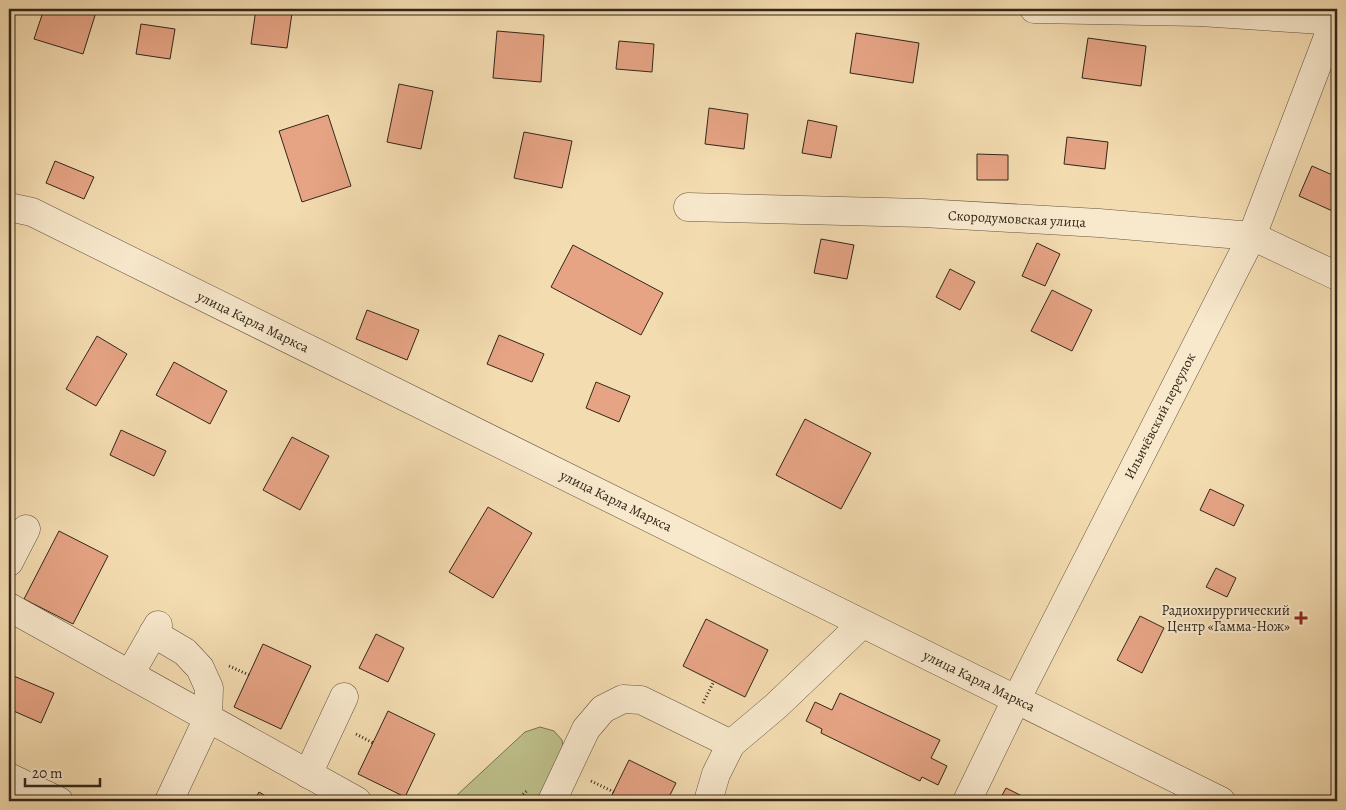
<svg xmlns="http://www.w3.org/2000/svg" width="1346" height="810" font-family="Alegreya,serif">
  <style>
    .green { fill: #bebf8a; stroke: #787352 }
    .building { fill: #e6a485; stroke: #31271a }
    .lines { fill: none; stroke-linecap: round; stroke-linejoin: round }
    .minor-casing { stroke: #625440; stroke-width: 29 }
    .path { stroke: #31271a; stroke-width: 3; stroke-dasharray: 1 2.5; stroke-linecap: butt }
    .minor { stroke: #f8e8cc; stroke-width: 28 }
    .poi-dot { fill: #8f2418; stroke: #f8e8cc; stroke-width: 2 }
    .labels { text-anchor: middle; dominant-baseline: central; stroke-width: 4; stroke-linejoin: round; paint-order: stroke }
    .street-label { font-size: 14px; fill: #31271a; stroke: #f8e8cc }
    .poi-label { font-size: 14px; fill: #31271a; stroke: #f8e8cc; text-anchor: end }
  </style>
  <rect width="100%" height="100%" fill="#f4dcb1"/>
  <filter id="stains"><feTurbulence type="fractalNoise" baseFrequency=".004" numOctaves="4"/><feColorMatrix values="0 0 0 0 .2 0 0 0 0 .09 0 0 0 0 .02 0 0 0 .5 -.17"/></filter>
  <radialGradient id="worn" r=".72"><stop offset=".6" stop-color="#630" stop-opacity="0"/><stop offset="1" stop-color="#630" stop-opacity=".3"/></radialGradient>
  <polygon class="green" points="540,727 554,731 562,740 564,751 540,801 452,801 456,796 525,732"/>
  <g class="building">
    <polygon points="44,9 97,9 83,54 34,39"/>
    <polygon points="256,9 292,13 287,48 251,44"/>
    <polygon points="141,24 175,29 170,59 136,54"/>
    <polygon points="497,31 544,35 541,82 493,78"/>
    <polygon points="856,33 919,43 913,83 850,73"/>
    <polygon points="1088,38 1146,46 1141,86 1082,78"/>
    <polygon points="619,41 654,44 652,72 616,69"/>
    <polygon points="399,84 433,91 421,149 387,142"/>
    <polygon points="709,108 748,114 744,149 705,144"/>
    <polygon points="328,115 351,186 302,202 279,131"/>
    <polygon points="808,120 837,126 831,158 802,153"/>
    <polygon points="524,132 572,141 562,188 514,178"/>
    <polygon points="1067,137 1108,142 1105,169 1064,164"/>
    <polygon points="977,154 1008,155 1008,180 977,180"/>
    <polygon points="55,161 94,177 84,199 46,183"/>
    <polygon points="1312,166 1337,177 1337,213 1299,196"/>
    <polygon points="821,239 854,245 847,279 814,273"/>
    <polygon points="1037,243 1060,254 1045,286 1022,276"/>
    <polygon points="573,245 663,293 641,335 551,287"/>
    <polygon points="950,269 975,282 960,310 936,297"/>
    <polygon points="1052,290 1092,310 1072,351 1031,331"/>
    <polygon points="367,310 419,330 407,360 356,339"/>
    <polygon points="499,335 544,354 532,382 487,364"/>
    <polygon points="97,336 127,354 96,406 66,389"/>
    <polygon points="174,362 227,391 210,424 156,395"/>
    <polygon points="596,382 630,396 619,422 586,408"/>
    <polygon points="805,419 871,453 841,509 776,475"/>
    <polygon points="121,430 166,451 154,476 110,455"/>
    <polygon points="292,437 329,456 300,510 263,490"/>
    <polygon points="1210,489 1244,505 1234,526 1200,510"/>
    <polygon points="488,507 532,533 493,598 449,572"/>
    <polygon points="59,531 108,556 73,624 24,599"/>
    <polygon points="1216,568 1236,578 1227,597 1206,587"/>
    <polygon points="1140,616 1164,628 1142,673 1117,660"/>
    <polygon points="706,619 768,650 745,697 683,666"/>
    <polygon points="376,634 404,648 388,682 359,668"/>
    <polygon points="263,644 311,666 281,729 234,707"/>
    <polygon points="9,674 54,693 41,723 9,709"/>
    <polygon points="840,693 940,740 931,758 947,766 938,785 922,777 920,781 821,733 822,729 806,721 815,702 832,710"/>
    <polygon points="388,711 435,734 405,797 358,774"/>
    <polygon points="629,760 676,783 667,801 609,801"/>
    <polygon points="1006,788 1032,801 999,801"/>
    <polygon points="259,792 274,801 254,801"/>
  </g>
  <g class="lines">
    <defs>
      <g id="minor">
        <polyline points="1034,9 1200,12 1337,21"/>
        <polyline points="9,207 32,212 1221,801"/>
        <polyline points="688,207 923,213 1099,223 1252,236 1337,276"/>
        <polyline points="9,562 26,529"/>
        <polyline points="9,607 357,801"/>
        <polyline points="153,633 185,652 200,668 209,688 208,718 169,801"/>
        <polyline points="130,674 158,625"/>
        <polyline points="308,774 344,697"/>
        <polyline points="9,777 59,801"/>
        <polyline points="552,801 586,729 603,709 623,699 641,700 731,744"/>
        <polyline points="708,801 716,774 731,744 776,706 862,624"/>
        <polyline points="967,801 1016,700 1252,236 1334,21"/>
      </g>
    </defs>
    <use href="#minor" class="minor-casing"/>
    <g class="path">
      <polyline points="229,666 249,675"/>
      <polyline points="703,703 714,681"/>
      <polyline points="356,734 373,743"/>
      <polyline points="591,781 614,792"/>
      <polyline points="515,801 528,790"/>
    </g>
    <use href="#minor" class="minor"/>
  </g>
  <path class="poi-dot" d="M1298.5 610.5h5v5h5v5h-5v5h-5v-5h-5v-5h5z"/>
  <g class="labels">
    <g class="street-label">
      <text transform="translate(1017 219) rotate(3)">Скородумовская улица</text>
      <text transform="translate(253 322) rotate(26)">улица Карла Маркса</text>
      <text transform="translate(1160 416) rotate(-63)">Ильичёвский переулок</text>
      <text transform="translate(616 501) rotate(26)">улица Карла Маркса</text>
      <text transform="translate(979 681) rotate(26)">улица Карла Маркса</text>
    </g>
    <g class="poi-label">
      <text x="1290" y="610">Радиохирургический<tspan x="1290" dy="16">Центр «Гамма-Нож»</tspan></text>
    </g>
  </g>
  <rect width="1346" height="810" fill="none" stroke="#f4dcb1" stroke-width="30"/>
  <rect x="10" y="10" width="1326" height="790" fill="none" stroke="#31271a" stroke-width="2.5"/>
  <rect x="15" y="15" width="1316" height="780" fill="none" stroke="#31271a"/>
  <path d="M25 778v8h75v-8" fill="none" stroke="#31271a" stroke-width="2.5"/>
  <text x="32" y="778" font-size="15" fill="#31271a" stroke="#f8e8cc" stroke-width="4" paint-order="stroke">20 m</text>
  <rect width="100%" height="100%" filter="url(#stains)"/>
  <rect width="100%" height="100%" fill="url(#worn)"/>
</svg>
